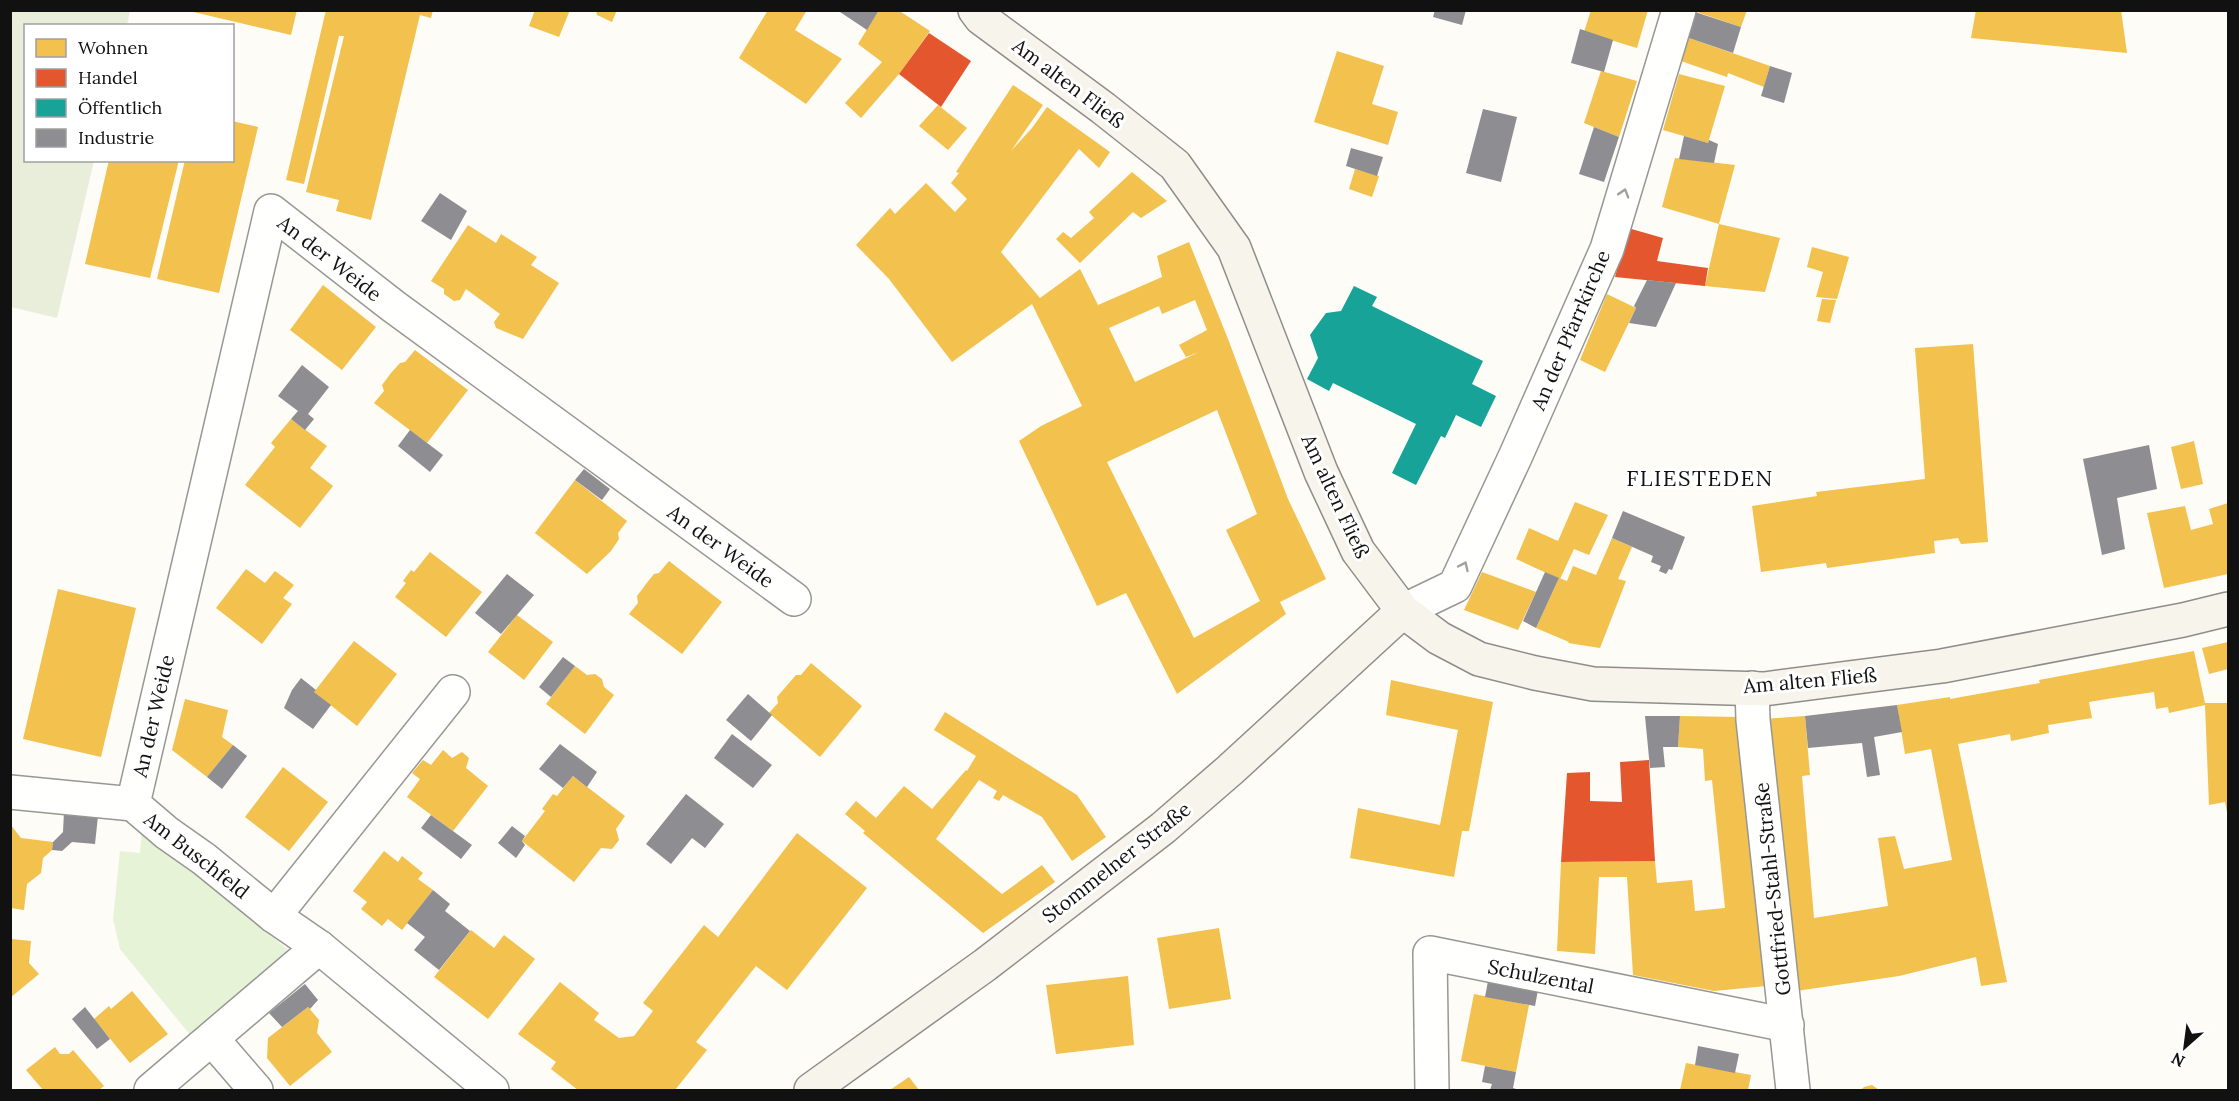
<svg xmlns="http://www.w3.org/2000/svg" width="2239" height="1101" font-family="Lora,serif">
  <style>
    .green { fill: #e7f3d7 }
    .cemetery { fill: #e9eedb }
    .homes { fill: #f2c14e; fill-rule: evenodd }
    .shops { fill: #e4572e }
    .public { fill: #17a398 }
    .industry { fill: #8d8d92 }
    .lines { fill: none; stroke-linecap: round; stroke-linejoin: round }
    .minor-casing { stroke: #979795; stroke-width: 36 }
    .secondary-casing { stroke: #8e8d8b; stroke-width: 36 }
    .minor { stroke: #fffffe; stroke-width: 33 }
    .secondary { stroke: #f6f4eb; stroke-width: 33 }
    .oneway { stroke: #a0a09f }
    .labels { text-anchor: middle; dominant-baseline: central; stroke-width: 6; stroke-linejoin: round; paint-order: stroke }
    .street-label { font-size: 20px; fill: #111; stroke: #fff }
    .quarter-label { font-size: 22px; letter-spacing: 1.5px; fill: #111; stroke: #fff }
  </style>
  <rect width="100%" height="100%" fill="#fdfcf7"/>
  <polygon class="green" points="142,827 287,949 286,953 191,1036 120,949 113,919 120,851 140,853"/>
  <polygon class="cemetery" points="11,10 130,11 127,25 26,26 26,160 94,161 57,318 11,307"/>
  <g class="homes">
    <polygon points="185,10 297,10 291,35"/>
    <polygon points="326,10 433,10 431,18 420,15 371,220 336,211 339,200 306,192 344,36 339,36 304,184 286,180"/>
    <polygon points="535,10 570,10 559,37 529,26"/>
    <polygon points="596,10 617,10 612,22 597,15"/>
    <polygon points="768,10 807,10 795,30 842,59 806,104 739,58"/>
    <polygon points="879,10 898,10 930,31 899,74 861,118 845,103 882,62 858,44"/>
    <polygon points="1591,10 1648,10 1637,48 1584,32"/>
    <polygon points="1691,10 1747,10 1741,27"/>
    <polygon points="1976,10 2121,10 2127,53 1971,38"/>
    <polygon points="1686,37 1770,66 1764,87 1728,73 1727,77 1678,60"/>
    <polygon points="1337,51 1384,66 1372,104 1398,112 1388,145 1314,122"/>
    <polygon points="1601,71 1637,81 1619,137 1584,123"/>
    <polygon points="1679,74 1725,86 1708,143 1663,130"/>
    <path d="M1013 85 1043 105 1011 151 1032 128 1047 107 1110 152 1099 168 1079 149 1001 252 1040 298 1080 269 1098 305 1162 277 1157 256 1189 242 1228 339 1288 499 1326 579 1280 602 1286 614 1177 694 1126 593 1097 606 1019 441 1041 426 1082 406 1032 304 952 362 889 279 856 245 890 208 895 214 926 183 955 212 967 199 951 183 959 173 956 172ZM1195 300 1207 330 1179 345 1186 357 1199 352 1135 382 1109 328 1159 306 1162 314ZM1217 410 1257 514 1226 530 1260 601 1194 638 1107 462Z"/>
    <polygon points="938,105 967,128 948,150 919,126"/>
    <polygon points="232,121 258,127 219,293 157,279 185,160 232,160"/>
    <polygon points="1675,158 1735,165 1719,224 1662,207"/>
    <polygon points="109,160 179,160 150,278 85,264"/>
    <polygon points="1355,169 1379,176 1372,197 1349,189"/>
    <polygon points="1132,172 1167,201 1141,218 1133,212 1080,263 1056,239 1063,232 1071,238 1094,218 1089,212"/>
    <polygon points="1719,224 1780,238 1765,292 1705,286"/>
    <polygon points="468,225 496,243 501,234 537,257 531,265 559,283 523,339 496,328 494,322 500,314 466,289 460,300 454,301 444,294 444,289 431,281"/>
    <polygon points="1812,247 1849,257 1837,299 1816,297 1823,272 1807,267"/>
    <polygon points="323,285 376,327 342,370 290,330"/>
    <polygon points="1607,294 1636,308 1605,372 1580,360"/>
    <polygon points="1822,299 1836,300 1830,323 1817,321"/>
    <polygon points="1973,344 1988,542 1961,544 1958,538 1934,541 1935,553 1827,568 1826,563 1761,572 1752,506 1817,496 1816,492 1925,479 1915,348"/>
    <polygon points="415,350 468,390 427,443 374,403 384,391 382,385 391,373 400,363 405,362"/>
    <polygon points="291,419 327,446 310,468 333,486 300,528 245,485 275,447 271,443"/>
    <polygon points="2194,441 2203,484 2181,489 2171,447"/>
    <polygon points="575,480 627,521 618,533 619,539 611,551 587,574 535,533"/>
    <polygon points="1575,502 1608,515 1589,555 1574,549 1560,579 1516,559 1529,528 1558,541"/>
    <polygon points="2228,503 2228,574 2164,588 2147,513 2185,506 2191,530 2213,524 2209,509"/>
    <polygon points="1612,538 1632,547 1618,579 1626,581 1600,648 1568,643 1569,642 1536,628 1559,578 1567,581 1573,566 1596,575"/>
    <polygon points="430,552 482,592 446,637 395,597 406,583 403,581 411,570 414,572"/>
    <polygon points="669,561 722,602 682,654 629,614 638,603 637,596 646,584 654,574 659,573"/>
    <polygon points="246,569 265,583 275,571 294,585 283,598 292,604 262,644 216,608"/>
    <polygon points="1482,572 1536,592 1518,630 1464,610"/>
    <polygon points="58,589 136,608 101,757 23,739"/>
    <polygon points="517,615 553,642 524,680 488,652"/>
    <polygon points="354,641 397,674 357,726 314,692"/>
    <polygon points="2228,642 2228,669 2209,674 2202,648"/>
    <polygon points="2194,651 2205,703 2227,703 2228,817 2225,802 2209,805 2205,705 2169,713 2168,707 2156,709 2154,692 2113,698 2089,702 2092,718 2048,725 2049,733 2011,741 2010,734 1958,744 2007,982 1981,986 1976,957 1899,976 1796,991 1764,719 1805,716 1810,775 1802,776 1814,918 1888,906 1878,838 1895,836 1904,869 1952,860 1931,749 1905,754 1897,705 1950,697 1950,699 2040,683 2039,680"/>
    <polygon points="811,663 862,706 820,757 769,713 778,703 777,697 796,675 801,675"/>
    <polygon points="575,666 587,675 595,674 602,679 604,687 614,695 585,734 546,704"/>
    <polygon points="1391,680 1493,702 1469,831 1462,831 1454,877 1350,858 1358,808 1440,825 1458,730 1386,715"/>
    <polygon points="185,699 228,710 222,737 233,745 207,777 172,750"/>
    <polygon points="945,712 1077,795 1106,837 1072,861 1042,817 1003,795 999,801 993,798 997,791 979,780 936,839 1002,894 1042,865 1055,882 983,933 863,833 865,831 845,814 856,801 876,818 904,786 932,809 966,770 967,771 976,756 934,730"/>
    <polygon points="1680,716 1742,717 1766,986 1714,991 1633,975 1627,877 1599,877 1595,954 1557,951 1561,862 1655,861 1657,883 1692,880 1695,911 1725,908 1712,780 1705,781 1703,749 1678,747"/>
    <polygon points="443,750 452,758 462,752 469,758 466,768 488,786 453,831 407,797 420,779 412,773 423,760 431,765"/>
    <polygon points="283,767 328,802 289,851 245,817"/>
    <polygon points="573,776 625,816 616,829 619,840 612,849 601,848 574,882 522,841 545,811 542,809 553,794 557,796"/>
    <polygon points="10,824 21,838 53,842 52,850 43,858 41,873 27,884 24,910 10,908"/>
    <polygon points="797,833 867,888 787,990 756,966 696,1042 707,1050 675,1090 578,1090 551,1069 556,1062 518,1034 560,982 599,1013 594,1020 619,1038 634,1036 653,1011 643,1003 704,925 718,937"/>
    <polygon points="384,851 398,862 402,856 423,873 418,879 433,890 402,930 388,919 382,926 361,909 367,902 353,891"/>
    <polygon points="1219,928 1231,999 1169,1009 1157,938"/>
    <polygon points="471,930 494,948 504,935 535,959 488,1019 434,977"/>
    <polygon points="12,939 31,941 29,963 39,974 10,998"/>
    <polygon points="1128,976 1134,1045 1056,1054 1046,985"/>
    <polygon points="132,991 168,1034 130,1063 94,1019 109,1006 111,1009"/>
    <polygon points="1474,994 1529,1005 1516,1072 1461,1061"/>
    <polygon points="308,1007 319,1020 317,1033 332,1052 290,1086 267,1058 268,1038"/>
    <polygon points="55,1047 60,1054 69,1054 73,1050 104,1086 99,1090 43,1090 26,1070"/>
    <polygon points="1686,1063 1751,1075 1748,1090 1680,1090"/>
    <polygon points="909,1077 919,1090 890,1090"/>
    <polygon points="1872,1085 1879,1090 1861,1090 1864,1087"/>
  </g>
  <g class="shops">
    <polygon points="929,33 971,61 941,107 899,74"/>
    <polygon points="1628,228 1663,238 1657,261 1708,268 1705,286 1615,277"/>
    <polygon points="1649,760 1655,861 1561,862 1567,773 1590,772 1590,801 1622,802 1620,762"/>
  </g>
  <polygon class="public" points="1354,286 1377,297 1372,306 1483,361 1472,384 1496,396 1481,427 1456,415 1445,438 1441,436 1416,485 1392,473 1416,424 1333,383 1329,391 1307,379 1318,358 1310,335 1326,313 1341,311"/>
  <g class="industry">
    <polygon points="837,10 879,10 867,30"/>
    <polygon points="1435,10 1466,10 1462,25 1433,17"/>
    <polygon points="1695,12 1741,27 1733,53 1686,37"/>
    <polygon points="1580,29 1613,40 1604,72 1571,63"/>
    <polygon points="1770,66 1792,73 1784,103 1761,96"/>
    <polygon points="1483,109 1517,117 1501,182 1466,173"/>
    <polygon points="1594,127 1619,137 1604,182 1579,174"/>
    <polygon points="1684,136 1708,143 1709,140 1718,144 1714,163 1679,159"/>
    <polygon points="1351,148 1383,157 1377,176 1346,166"/>
    <polygon points="440,193 467,211 451,240 421,221"/>
    <polygon points="1647,280 1676,283 1656,327 1629,323 1636,308 1634,306"/>
    <polygon points="302,365 329,387 308,414 314,419 305,430 291,419 298,411 278,396"/>
    <polygon points="410,430 443,455 430,472 398,446"/>
    <polygon points="2149,445 2157,489 2117,498 2125,549 2102,555 2083,459"/>
    <polygon points="584,469 610,489 602,500 575,480"/>
    <polygon points="1623,511 1685,537 1672,570 1669,569 1666,574 1659,571 1661,566 1651,562 1653,556 1612,538"/>
    <polygon points="1545,572 1559,578 1536,628 1523,621"/>
    <polygon points="507,574 534,595 501,634 475,613"/>
    <polygon points="563,657 575,666 551,697 539,687"/>
    <polygon points="301,678 316,690 314,692 331,705 313,729 284,708 292,690"/>
    <polygon points="748,694 772,715 751,741 726,720"/>
    <polygon points="1897,705 1902,732 1874,737 1880,775 1867,777 1862,743 1808,748 1805,716"/>
    <polygon points="1645,716 1680,716 1678,747 1663,747 1665,767 1650,768"/>
    <polygon points="732,734 772,765 753,788 714,758"/>
    <polygon points="560,744 597,772 587,787 573,776 563,788 539,769"/>
    <polygon points="233,745 247,756 222,789 207,777"/>
    <polygon points="686,794 724,824 705,848 692,838 671,864 646,844"/>
    <polygon points="64,812 98,816 95,844 72,842 62,851 52,850 53,842 63,832"/>
    <polygon points="431,815 472,845 461,859 421,828"/>
    <polygon points="512,826 525,836 522,841 525,845 516,858 498,843"/>
    <polygon points="433,890 450,904 445,911 470,931 439,970 414,950 425,937 407,923"/>
    <polygon points="1488,981 1538,990 1535,1006 1485,997"/>
    <polygon points="305,984 318,1000 310,1009 308,1007 282,1027 269,1013"/>
    <polygon points="85,1007 110,1039 97,1049 72,1019"/>
    <polygon points="1698,1046 1739,1054 1735,1073 1695,1065"/>
    <polygon points="1485,1066 1516,1072 1513,1088 1519,1090 1490,1090 1492,1084 1482,1082"/>
  </g>
  <g class="lines">
    <defs>
      <g id="minor">
        <polyline points="1403,611 1455,586 1516,455 1607,249 1679,10"/>
        <polyline points="1752,688 1753,720 1793,1090"/>
        <polyline points="10,792 133,804 167,833 204,859 274,916 319,947 492,1090"/>
        <polyline points="133,804 271,211 393,306 794,599"/>
        <polyline points="274,916 453,692"/>
        <polyline points="212,1039 256,1090"/>
        <polyline points="151,1090 319,947"/>
        <polyline points="1432,1090 1430,953 1787,1025"/>
      </g>
      <g id="secondary">
        <polyline points="975,10 981,18 1103,108 1175,165 1234,248 1321,472 1358,551 1403,611 1439,638 1479,659 1535,673 1593,684 1764,689 1942,666 2183,620 2228,609"/>
        <polyline points="811,1090 985,965 1163,828 1230,770 1403,611"/>
      </g>
    </defs>
    <use href="#minor" class="minor-casing"/>
    <use href="#secondary" class="secondary-casing"/>
    <use href="#minor" class="minor"/>
    <use href="#secondary" class="secondary"/>
  </g>
  <defs><path id="oneway-chevron" d="M-2-3.5L2.5 0L-2 3.5" fill="none" stroke-width="1.6" stroke-linecap="round" stroke-linejoin="round" transform="scale(1.5)"/></defs>
  <g class="oneway">
    <use href="#oneway-chevron" transform="translate(1624 193) rotate(-73)"/>
    <use href="#oneway-chevron" transform="translate(1464 566) rotate(-65)"/>
  </g>
  <g class="labels">
    <g class="street-label">
      <text transform="translate(1069 83) rotate(37)">Am alten Fließ</text>
      <text transform="translate(330 258) rotate(38)">An der Weide</text>
      <text transform="translate(1570 330) rotate(-67)">An der Pfarrkirche</text>
      <text transform="translate(1336 496) rotate(65)">Am alten Fließ</text>
      <text transform="translate(721 546) rotate(36)">An der Weide</text>
      <text transform="translate(1810 680) rotate(-5)">Am alten Fließ</text>
      <text transform="translate(153 716) rotate(-77)">An der Weide</text>
      <text transform="translate(197 855) rotate(38)">Am Buschfeld</text>
      <text transform="translate(1116 862) rotate(-38)">Stommelner Straße</text>
      <text transform="translate(1772 889) rotate(-96)">Gottfried-Stahl-Straße</text>
      <text transform="translate(1541 976) rotate(11)">Schulzental</text>
    </g>
    <g class="quarter-label">
      <text x="1700" y="478">FLIESTEDEN</text>
    </g>
  </g>
  <rect width="2239" height="1101" fill="none" stroke="#111111" stroke-width="24"/>
  <rect x="24" y="24" width="210" height="138" fill="#ffffff" stroke="#a0a0a0" stroke-width="1.5"/>
  <rect x="36" y="39" width="30" height="18" fill="#f2c14e" stroke="#a0a0a0" stroke-width="1.5"/>
  <text x="78" y="54" font-size="18" fill="#111111">Wohnen</text>
  <rect x="36" y="69" width="30" height="18" fill="#e4572e" stroke="#a0a0a0" stroke-width="1.5"/>
  <text x="78" y="84" font-size="18" fill="#111111">Handel</text>
  <rect x="36" y="99" width="30" height="18" fill="#17a398" stroke="#a0a0a0" stroke-width="1.5"/>
  <text x="78" y="114" font-size="18" fill="#111111">Öffentlich</text>
  <rect x="36" y="129" width="30" height="18" fill="#8d8d92" stroke="#a0a0a0" stroke-width="1.5"/>
  <text x="78" y="144" font-size="18" fill="#111111">Industrie</text>
  <g transform="translate(2185 1047) rotate(208)" stroke="#ffffff" stroke-width="4.5" paint-order="stroke">
  <path d="M0-4.5L10 22L0 15L-10 22Z" fill="#111111"/>
  <text y="-9" font-size="16" font-weight="bold" text-anchor="middle" fill="#111111">N</text>
  </g>
</svg>
